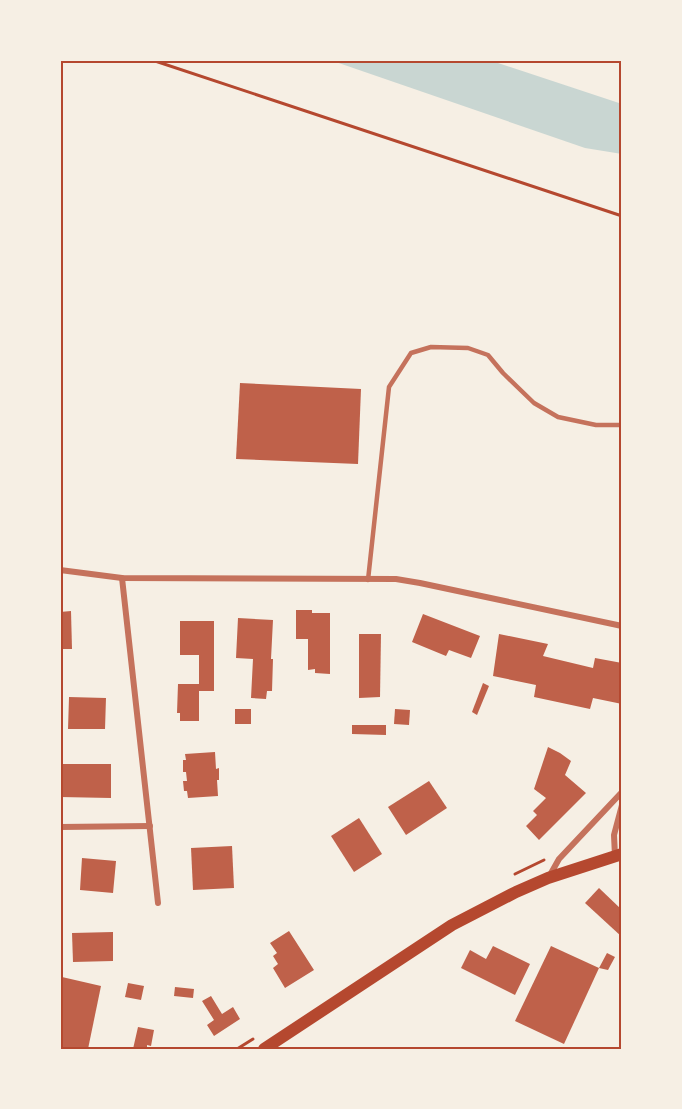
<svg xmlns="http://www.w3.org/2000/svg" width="682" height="1109" font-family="Arial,sans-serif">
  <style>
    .water { fill: #c9d6d2 }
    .building { fill: #bf614a }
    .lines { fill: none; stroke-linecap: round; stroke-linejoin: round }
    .path { stroke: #b5482f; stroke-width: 3 }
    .service { stroke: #c5725c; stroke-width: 4.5 }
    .minor { stroke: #c5725c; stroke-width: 6 }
    .secondary { stroke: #b5482f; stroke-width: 12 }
    .neatline { fill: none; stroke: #b5482f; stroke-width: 2 }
  </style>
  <rect width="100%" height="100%" fill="#f6efe4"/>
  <polygon class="water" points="330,60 489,60 622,104 622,154 585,148"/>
  <g class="building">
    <polygon points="240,383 361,389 358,464 236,459"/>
    <polygon points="296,610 312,610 312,613 330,613 330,674 315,673 315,669 308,670 308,639 296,639"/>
    <polygon points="71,611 72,649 60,649 60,612"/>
    <polygon points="423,614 480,636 471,658 449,650 446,656 412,642"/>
    <polygon points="238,618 273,620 271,659 273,659 272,691 267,691 266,699 251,698 253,659 236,658"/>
    <polygon points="180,621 214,621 214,691 199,691 199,721 180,721 180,713 177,713 178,684 199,684 199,655 180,655"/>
    <polygon points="359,634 381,634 380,697 359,698"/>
    <polygon points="499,634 548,644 543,656 593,668 595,658 622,663 622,704 593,698 590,709 534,697 536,685 493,676"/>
    <polygon points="483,683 489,686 477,715 472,712"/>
    <polygon points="69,697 106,698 105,729 68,729"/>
    <rect x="235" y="709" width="16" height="15"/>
    <polygon points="395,709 410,710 409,725 394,724"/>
    <polygon points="352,725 386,725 386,735 352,734"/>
    <polygon points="548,747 560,753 571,761 565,775 586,793 539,840 526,826 537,815 533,811 546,798 534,789"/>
    <polygon points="215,752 216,769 219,768 219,780 217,780 218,796 188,798 187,791 184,791 183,781 187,781 186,772 183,772 183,760 186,760 185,754"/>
    <polygon points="60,764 111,764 111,798 60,797"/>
    <polygon points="429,781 447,808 406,835 388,807"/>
    <polygon points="359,818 382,854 354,872 331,836"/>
    <polygon points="232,846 234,888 193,890 191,848"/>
    <polygon points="82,858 116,861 113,893 80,890"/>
    <polygon points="599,888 622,910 622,937 585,903"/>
    <polygon points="289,931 314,970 285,988 273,968 278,964 273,956 277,953 270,943"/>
    <polygon points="113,932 113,961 73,962 72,933"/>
    <polygon points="493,946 530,964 515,995 461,968 470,950 486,959"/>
    <polygon points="551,946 599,968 564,1044 515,1021"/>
    <polygon points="607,953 615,957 608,970 599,968"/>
    <polygon points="62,977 101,986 88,1049 60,1049 60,986"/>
    <polygon points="128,983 144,986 141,1000 125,997"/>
    <polygon points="175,987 194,989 193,998 174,996"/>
    <polygon points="211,996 222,1014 233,1007 240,1019 214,1036 207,1025 214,1020 202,1001"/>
    <polygon points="138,1027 154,1030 151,1046 147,1045 147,1049 133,1049"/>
  </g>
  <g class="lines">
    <g class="path">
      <polyline points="152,60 622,216"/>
      <polyline points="515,874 544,860"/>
      <polyline points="237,1049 253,1039"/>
    </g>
    <polyline class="service" points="368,580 389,387 411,353 431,347 468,348 488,355 503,373 534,403 558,417 596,425 622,425"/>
    <g class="minor">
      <polyline points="60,570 122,578 396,579 420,583 622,626"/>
      <polyline points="122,578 158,903"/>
      <polyline points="60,827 150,826"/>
      <polyline points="615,856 614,835 622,805"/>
      <polyline points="550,875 559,859 622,792"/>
    </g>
    <polyline class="secondary" points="264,1049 452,925 516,892 548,878 622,854"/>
  </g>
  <rect width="682" height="1109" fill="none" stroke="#f6efe4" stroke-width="123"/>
  <rect x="62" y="62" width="558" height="986" class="neatline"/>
</svg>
